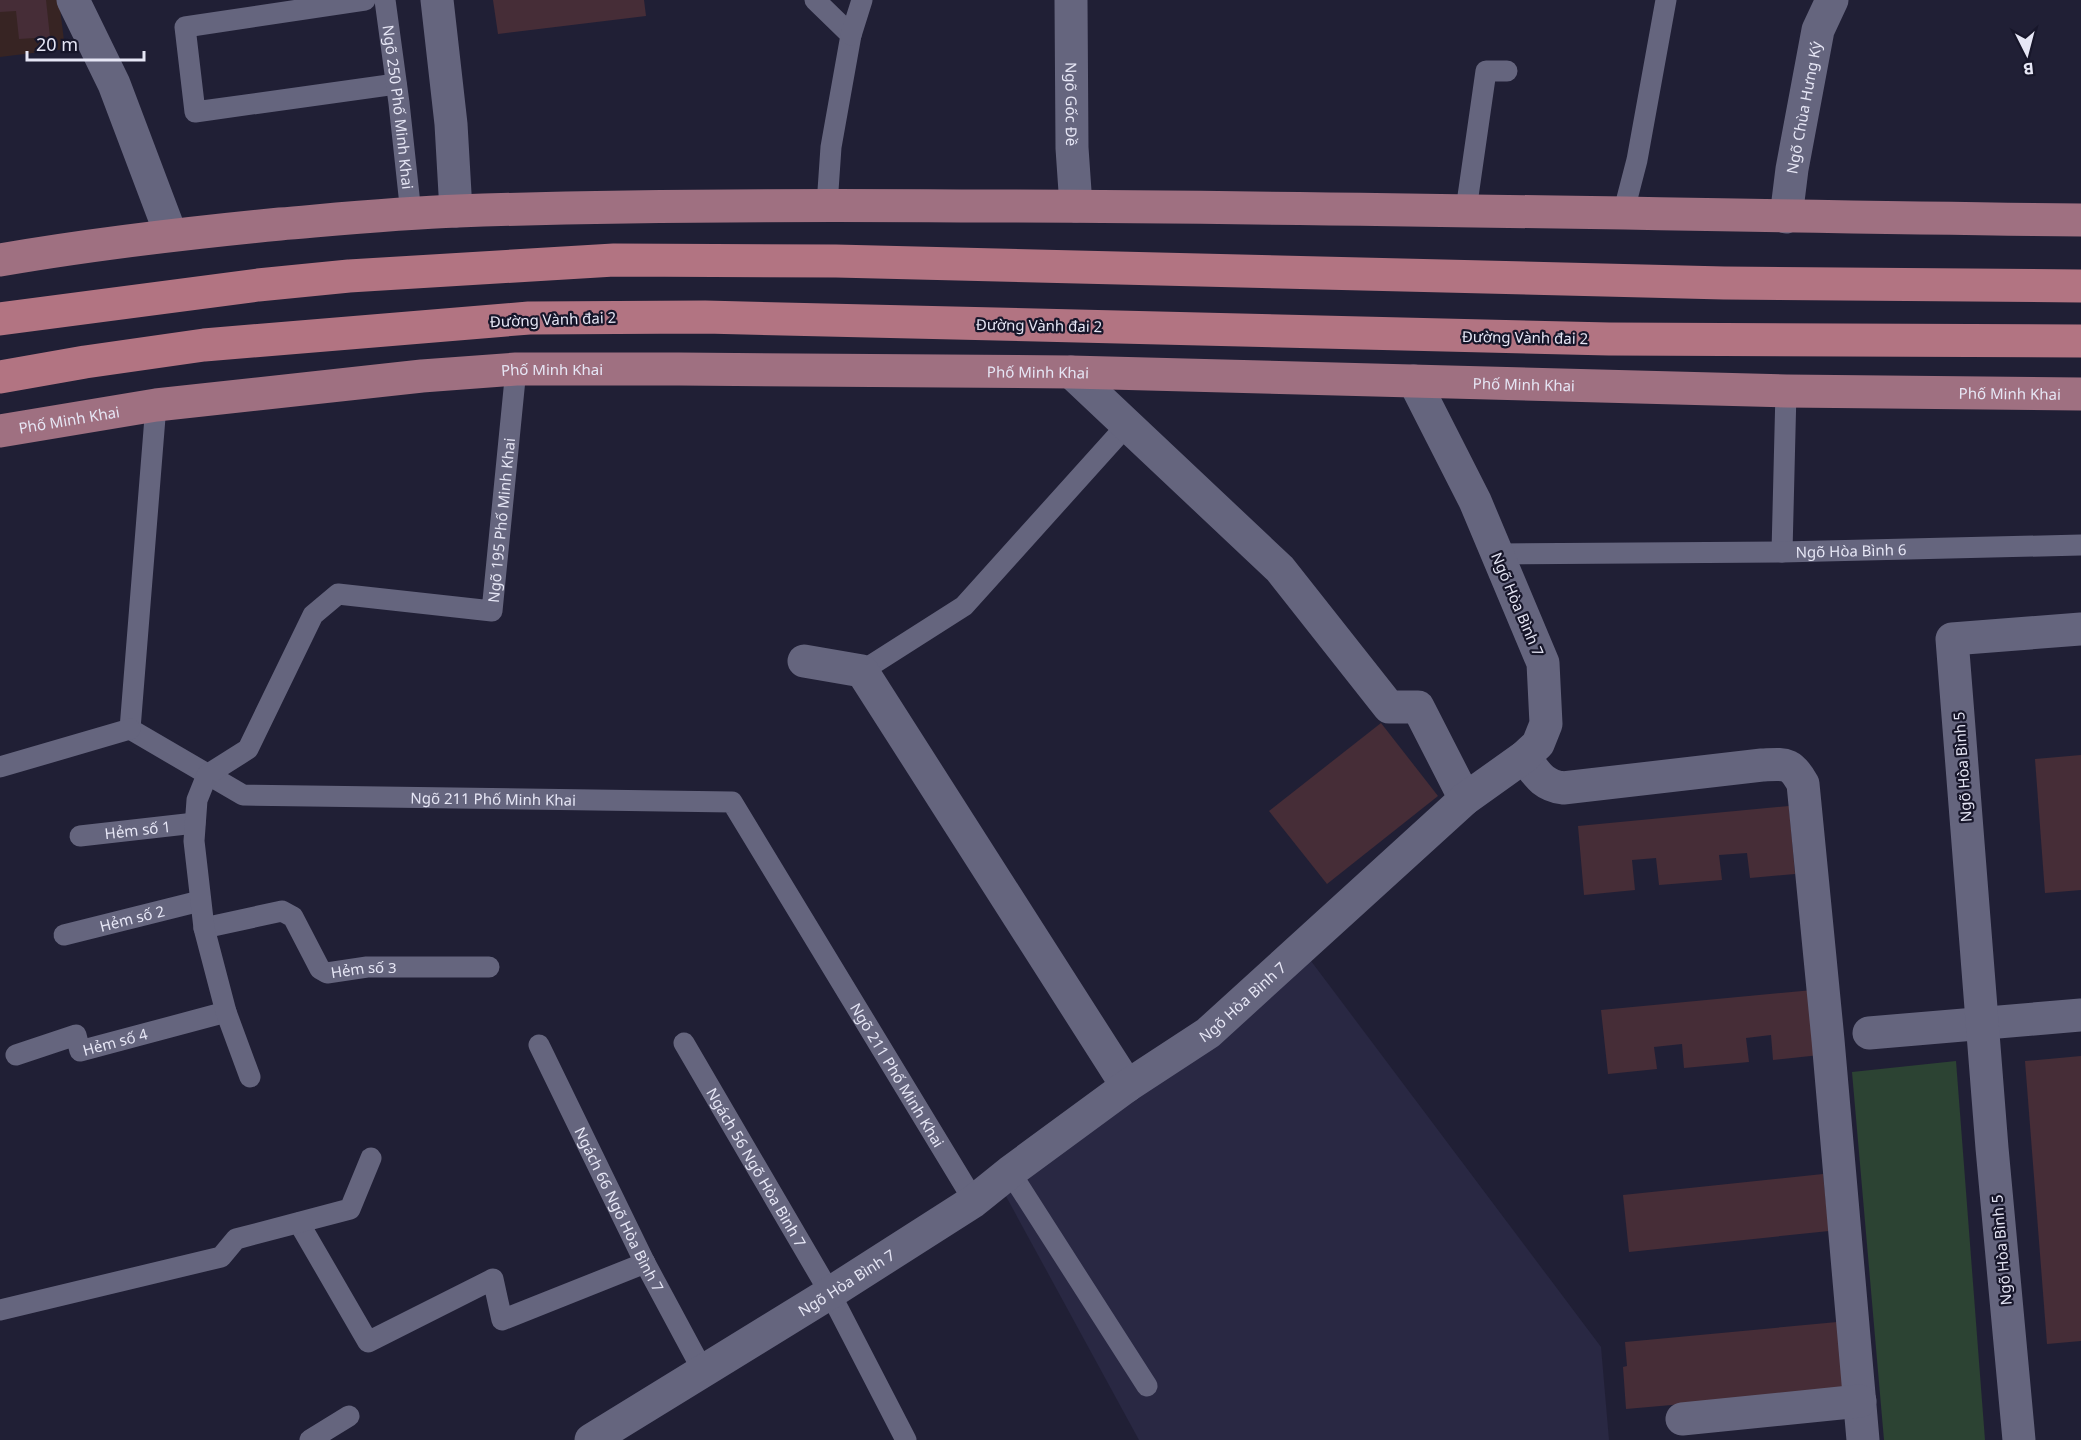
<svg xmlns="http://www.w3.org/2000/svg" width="2081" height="1440" font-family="'Noto Sans',sans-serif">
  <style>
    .built { fill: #292843 }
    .education { fill: #372423 }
    .green { fill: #2c4333 }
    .building { fill: #462d37 }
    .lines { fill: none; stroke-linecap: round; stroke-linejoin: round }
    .service { stroke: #65657e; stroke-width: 21 }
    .minor { stroke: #65657e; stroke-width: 33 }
    .primary { stroke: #9f7081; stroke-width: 33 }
    .trunk { stroke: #b27482; stroke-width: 33 }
    .labels { text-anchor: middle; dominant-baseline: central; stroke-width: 4.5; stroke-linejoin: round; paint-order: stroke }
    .street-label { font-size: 15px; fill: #e6e6f5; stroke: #17162a }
  </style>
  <rect width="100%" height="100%" fill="#201f35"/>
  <polygon class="built" points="1308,957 1601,1347 1609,1440 1139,1440 1002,1189"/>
  <polygon class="education" points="0,0 59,0 65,49 0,57"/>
  <polygon class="green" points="1956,1061 1985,1440 1884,1440 1852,1072"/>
  <g class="building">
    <polygon points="0,0 46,0 50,37 19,39 16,11 0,12"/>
    <polygon points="493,0 644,0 646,16 498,34"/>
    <polygon points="1381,723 1438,796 1327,884 1269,811"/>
    <polygon points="2081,755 2081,890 2045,893 2035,759"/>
    <polygon points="1789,806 1795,874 1750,878 1747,853 1719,855 1722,880 1659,885 1656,858 1632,860 1635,890 1584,895 1578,826"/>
    <polygon points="1813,990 1820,1055 1773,1060 1771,1035 1746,1038 1749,1062 1684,1068 1682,1044 1654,1047 1657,1069 1608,1074 1601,1010"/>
    <polygon points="2081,1056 2081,1341 2047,1344 2025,1061"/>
    <polygon points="1823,1174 1829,1231 1629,1252 1623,1195"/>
    <polygon points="1848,1321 1854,1389 1626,1409 1623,1367 1627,1366 1625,1342"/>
  </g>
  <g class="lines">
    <g class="service">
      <polyline points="365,0 185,27 195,112 396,84"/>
      <path id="s1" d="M385 0 399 103 411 214"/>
      <polyline points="815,0 851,35 831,147 827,205"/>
      <polyline points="851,35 862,0"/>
      <polyline points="1466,210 1486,71 1507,71"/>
      <polyline points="1623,214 1637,160 1666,0"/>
      <polyline points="1782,552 1786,391"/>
      <path id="s2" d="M1497 554 1782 552 2081 545"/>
      <polyline points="862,671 964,606 1127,425"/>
      <path id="s3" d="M130 729 243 795 732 802 974 1201"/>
      <polyline points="130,729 156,405"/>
      <polyline points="0,767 130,729"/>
      <path id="s4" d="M80 836 195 823"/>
      <path id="s5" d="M204 928 282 911 293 917 320 969 327 973 367 967H489"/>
      <path id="s6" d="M64 935 200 901"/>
      <path id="s7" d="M684 1043 830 1293 906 1440"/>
      <path id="s8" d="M539 1045 645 1263 703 1371"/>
      <path id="s9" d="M16 1055 76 1035 80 1051 226 1012"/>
      <path id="s10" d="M250 1077 226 1012 204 928 194 841 197 800 207 775 248 749 313 615 338 594 492 611 516 369"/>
      <polyline points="1010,1172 1147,1386"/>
      <polyline points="299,1223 368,1342 493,1279 502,1320 645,1263"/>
      <polyline points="0,1310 221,1257 236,1239 350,1209 371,1158"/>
      <polyline points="310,1440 349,1416"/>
    </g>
    <g class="minor">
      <polyline points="73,0 114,84 171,235"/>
      <polyline points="437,0 451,124 456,211"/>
      <path id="s11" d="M1071 0 1072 148 1076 206"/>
      <path id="s12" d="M1786 217 1792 169 1818 30 1832 0"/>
      <polyline points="1071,372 1280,569 1389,707 1418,707 1465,799"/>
      <polyline points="804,661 862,671 1127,1086"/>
      <path d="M1524 757C1537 774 1542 785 1563 788L1762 765C1786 764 1791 762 1803 784L1828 1040 1863 1440"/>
      <polyline points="1869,1033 2081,1015"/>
      <polyline points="1682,1419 1860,1401"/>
      <path id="s13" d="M591 1440 830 1293 974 1201 1010 1172 1127 1086 1208 1033 1465 799 1524 757 1538 744 1546 724 1543 663 1475 501 1414 381"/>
      <polyline points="2019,1440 1992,1148 1952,639 2081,629"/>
    </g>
    <g class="primary">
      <path d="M0 260C93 244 187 233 280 224 339 219 399 213 458 211 625 205 793 205 961 206 1334 206 1707 216 2081 220"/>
      <path id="s14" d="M0 431 156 405 422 376 516 369H679L1071 372 1786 391 2081 394"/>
    </g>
    <g class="trunk">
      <polyline points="0,319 258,285 349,276 614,260 836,261 1724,283 2081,286"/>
      <polyline points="0,377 85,362 204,345 529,318 705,317 1609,339 2081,341"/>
    </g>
  </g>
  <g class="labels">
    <g class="street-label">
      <text stroke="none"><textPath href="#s11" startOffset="104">Ngõ Gốc Đề</textPath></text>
      <text stroke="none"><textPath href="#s1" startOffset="108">Ngõ 250 Phố Minh Khai</textPath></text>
      <text stroke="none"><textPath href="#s12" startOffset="111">Ngõ Chùa Hưng Ký</textPath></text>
      <text transform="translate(553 319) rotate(-2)">Đường Vành đai 2</text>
      <text transform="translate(1039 325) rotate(1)">Đường Vành đai 2</text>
      <text transform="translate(1525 337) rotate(1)">Đường Vành đai 2</text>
      <text stroke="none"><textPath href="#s14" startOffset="556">Phố Minh Khai</textPath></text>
      <text stroke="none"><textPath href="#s14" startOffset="1042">Phố Minh Khai</textPath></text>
      <text stroke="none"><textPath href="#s14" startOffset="1528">Phố Minh Khai</textPath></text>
      <text stroke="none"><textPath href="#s14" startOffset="2014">Phố Minh Khai</textPath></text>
      <text stroke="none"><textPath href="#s14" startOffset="70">Phố Minh Khai</textPath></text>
      <text stroke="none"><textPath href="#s10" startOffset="788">Ngõ 195 Phố Minh Khai</textPath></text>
      <text stroke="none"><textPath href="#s2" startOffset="354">Ngõ Hòa Bình 6</textPath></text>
      <text transform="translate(1518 604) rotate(67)">Ngõ Hòa Bình 7</text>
      <text transform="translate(1962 767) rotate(-94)">Ngõ Hòa Bình 5</text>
      <text stroke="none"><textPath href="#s3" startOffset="381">Ngõ 211 Phố Minh Khai</textPath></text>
      <text stroke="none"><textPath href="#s4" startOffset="58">Hẻm số 1</textPath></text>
      <text stroke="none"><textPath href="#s6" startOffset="70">Hẻm số 2</textPath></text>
      <text stroke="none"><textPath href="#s5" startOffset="196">Hẻm số 3</textPath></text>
      <text stroke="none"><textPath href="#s13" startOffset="786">Ngõ Hòa Bình 7</textPath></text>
      <text stroke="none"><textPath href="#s9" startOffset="116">Hẻm số 4</textPath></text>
      <text stroke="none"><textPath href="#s3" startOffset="939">Ngõ 211 Phố Minh Khai</textPath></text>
      <text stroke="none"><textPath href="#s7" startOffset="144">Ngách 56 Ngõ Hòa Bình 7</textPath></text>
      <text stroke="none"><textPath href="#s8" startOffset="183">Ngách 66 Ngõ Hòa Bình 7</textPath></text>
      <text transform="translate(2001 1250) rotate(-95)">Ngõ Hòa Bình 5</text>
      <text stroke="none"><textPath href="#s13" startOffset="300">Ngõ Hòa Bình 7</textPath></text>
    </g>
  </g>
  <g transform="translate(2027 54) rotate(174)" stroke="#17162a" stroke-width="4.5" paint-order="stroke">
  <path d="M0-4.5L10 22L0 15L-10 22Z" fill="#e6e6f5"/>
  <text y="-9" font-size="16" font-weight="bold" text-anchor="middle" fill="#e6e6f5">B</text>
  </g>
  <path d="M27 51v9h117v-9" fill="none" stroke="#e6e6f5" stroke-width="3"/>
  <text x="36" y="51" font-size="18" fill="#e6e6f5" stroke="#17162a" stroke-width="4.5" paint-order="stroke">20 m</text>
</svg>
